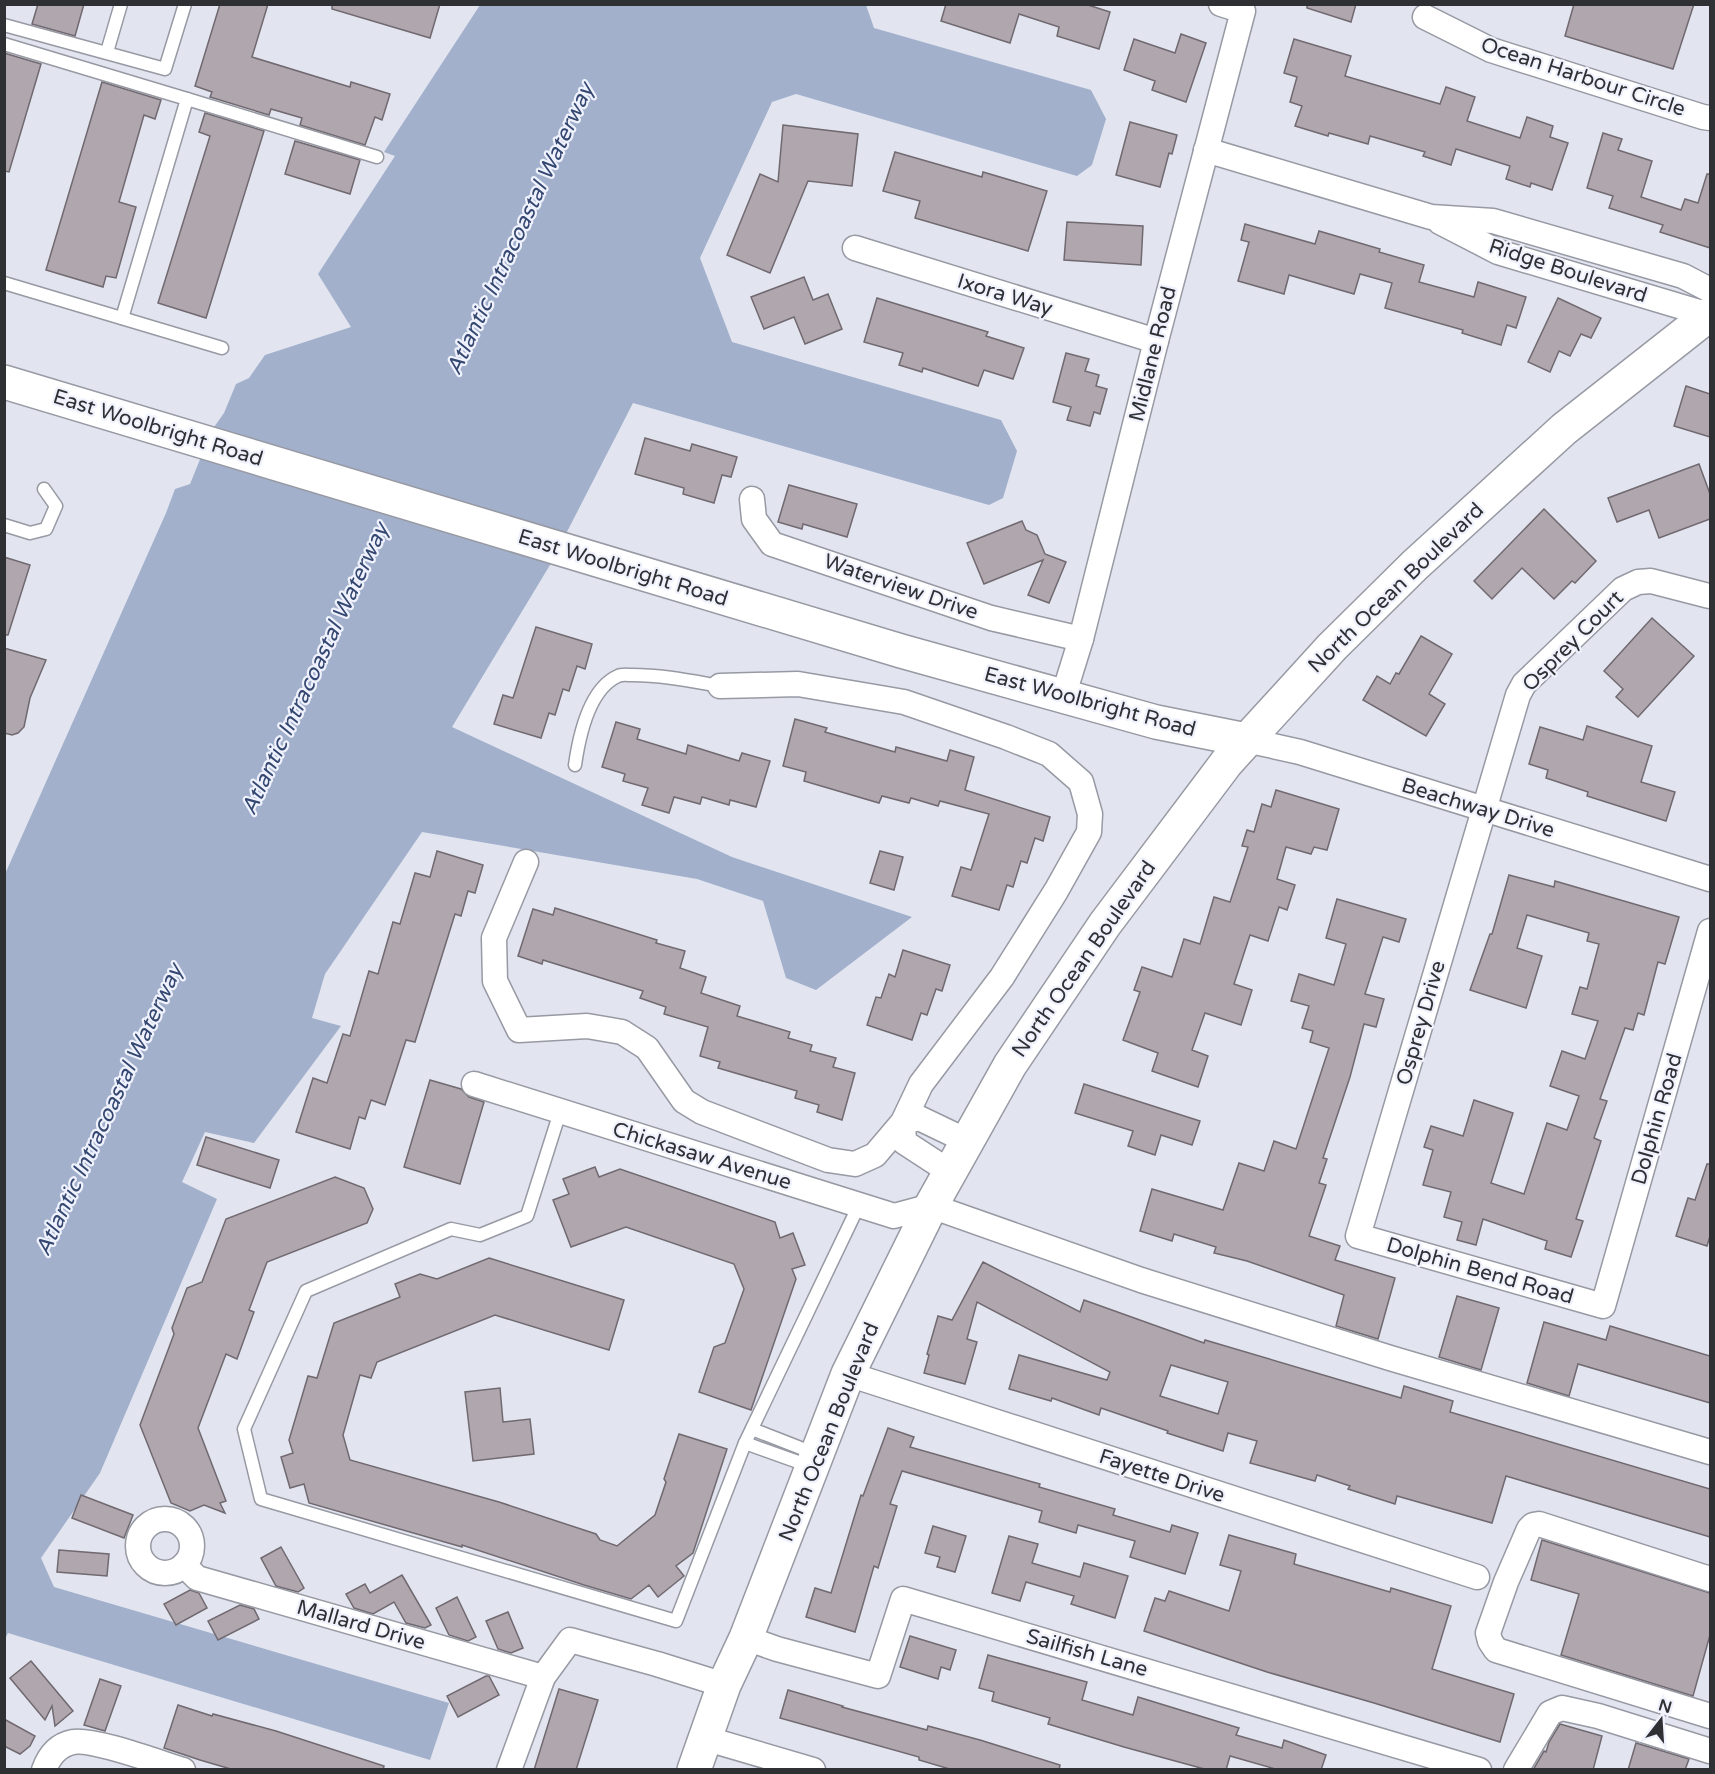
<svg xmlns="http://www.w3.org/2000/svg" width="1715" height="1774" font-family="'Varela Round',sans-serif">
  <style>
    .water { fill: #a2b0cc }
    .building { fill: #afa6ae; stroke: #716970; stroke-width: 1.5; fill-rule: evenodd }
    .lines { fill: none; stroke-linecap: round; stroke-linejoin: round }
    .service-casing { stroke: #9799a3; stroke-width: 15 }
    .minor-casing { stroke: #9799a3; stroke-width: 27 }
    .secondary-casing { stroke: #9799a3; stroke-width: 36 }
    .service { stroke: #fff; stroke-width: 12 }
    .minor { stroke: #fff; stroke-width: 24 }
    .secondary { stroke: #fff; stroke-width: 33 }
    .labels { text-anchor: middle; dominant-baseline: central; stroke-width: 4.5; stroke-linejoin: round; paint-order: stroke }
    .street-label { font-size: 21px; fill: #2f3034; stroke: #eff2fd }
    .water-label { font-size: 22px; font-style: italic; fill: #344770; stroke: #eff2fd }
  </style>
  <rect width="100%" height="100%" fill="#e2e5f0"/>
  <polygon class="water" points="480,5 866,5 874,28 1091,90 1106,119 1092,165 1077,176 796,94 772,102 700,258 732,342 1001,420 1017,451 1003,498 989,505 633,403 550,565 452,727 732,857 912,917 816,990 786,978 763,901 697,879 422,832 325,974 312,1018 341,1026 254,1143 205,1132 182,1182 217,1199 100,1473 41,1558 54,1587 449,1703 430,1760 8,1633 5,1639 5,874 166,513 175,489 190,484 212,430 224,413 236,384 249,378 265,355 351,327 318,274 395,156 384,152"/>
  <g class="building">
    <polygon points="38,4 84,4 75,36 32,24"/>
    <polygon points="220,4 268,4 252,57 350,87 351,82 390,94 382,120 375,117 365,145 300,125 302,118 271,109 269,115 210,97 212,92 195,86"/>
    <polygon points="332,4 440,4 430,38 332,9"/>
    <polygon points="946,4 1085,4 1110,12 1099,49 1057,36 1059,27 1019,14 1010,43 941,21"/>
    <polygon points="1307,4 1356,4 1351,22 1307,8"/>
    <polygon points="1574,4 1694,4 1673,69 1565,36"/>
    <polygon points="1181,34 1206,43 1186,102 1152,90 1155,81 1124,70 1134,39 1175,53"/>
    <polygon points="1294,39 1351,56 1345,76 1440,104 1446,87 1475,97 1467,121 1520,138 1527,117 1553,126 1550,137 1568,143 1552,190 1531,183 1530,187 1506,179 1510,166 1456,149 1451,165 1423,156 1425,152 1370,136 1368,144 1329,133 1328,136 1295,126 1302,106 1290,102 1297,77 1284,73"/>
    <polygon points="4,53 41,64 9,172 4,171"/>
    <polygon points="102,82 161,100 155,119 144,115 119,202 136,207 116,278 106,276 103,287 46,270"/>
    <polygon points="205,113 264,131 206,318 158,303 210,136 199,132"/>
    <polygon points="1130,122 1177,135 1172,154 1169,153 1160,187 1116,175"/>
    <polygon points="783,125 858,134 852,186 808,181 770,273 727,255 760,174 778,182"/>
    <polygon points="1603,133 1622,139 1618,150 1652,161 1641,197 1681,210 1685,199 1698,203 1707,174 1710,174 1710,248 1660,232 1663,225 1609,208 1613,196 1587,188"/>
    <polygon points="295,141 360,160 350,194 285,174"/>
    <polygon points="895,152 982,177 983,172 1047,191 1028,251 915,218 920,201 883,191"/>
    <polygon points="1067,222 1143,226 1141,265 1064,260"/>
    <polygon points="1245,224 1315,244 1319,231 1380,249 1379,252 1424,265 1419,282 1474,297 1478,282 1526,297 1516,328 1507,325 1501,345 1462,333 1463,330 1385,308 1392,283 1360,274 1354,294 1289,275 1284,294 1238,281 1249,242 1241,240"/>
    <polygon points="804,277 813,300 828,294 842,329 805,344 794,317 764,329 751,297"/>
    <polygon points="877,298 988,332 986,336 1024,348 1013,379 984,370 978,386 923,368 922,372 899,365 903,353 864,342"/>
    <polygon points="1558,298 1601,318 1591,338 1581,334 1570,356 1559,351 1550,372 1528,362"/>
    <polygon points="1066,353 1089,359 1085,371 1099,375 1096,386 1107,389 1100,414 1094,412 1090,426 1067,420 1071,407 1053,402"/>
    <polygon points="1686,386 1710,394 1710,437 1674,426"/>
    <polygon points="645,438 690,451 692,444 737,457 731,477 722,475 714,503 683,494 684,488 635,474"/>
    <polygon points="1699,464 1710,494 1710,519 1659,538 1649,510 1617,522 1608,498"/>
    <polygon points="789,485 857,504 847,537 803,524 802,529 778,522"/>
    <polygon points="1544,509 1596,561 1575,583 1572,581 1554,599 1522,568 1492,599 1474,581"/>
    <polygon points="1022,521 1026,530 1037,535 1045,554 1066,562 1049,603 1028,595 1043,560 984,584 967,543"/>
    <polygon points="4,557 30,565 8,635 4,635"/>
    <polygon points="1652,618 1694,656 1638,717 1616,697 1623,689 1604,671"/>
    <polygon points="536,627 592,644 585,669 577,666 569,691 563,689 555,715 549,713 541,738 494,724 503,695 513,698"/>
    <polygon points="1421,636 1452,654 1429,694 1445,704 1426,736 1363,700 1377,676 1390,684 1396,673 1399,674"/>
    <polygon points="4,648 46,660 30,698 24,727 18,733 12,735 4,733"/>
    <polygon points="795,719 827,728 825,732 895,752 896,747 947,761 950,750 974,757 965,790 1050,817 1043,841 1035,838 1027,863 1021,861 1013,887 1007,885 999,910 952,896 961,867 971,870 989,814 940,801 938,806 911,798 909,803 882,796 879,803 804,781 806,772 783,766"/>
    <polygon points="616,722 640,729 637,739 686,754 688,745 739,761 742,753 770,761 756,807 730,800 729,805 702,797 700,804 674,797 669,813 642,805 648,788 623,781 625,774 602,767"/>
    <polygon points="1587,726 1652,746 1641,782 1675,792 1666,821 1587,796 1588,792 1546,778 1548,770 1529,764 1540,727 1583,740"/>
    <polygon points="1276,790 1339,809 1327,850 1314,847 1311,854 1286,847 1277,879 1295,885 1287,910 1279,907 1268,941 1250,935 1234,984 1252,990 1241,1025 1205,1013 1192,1050 1208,1056 1198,1087 1152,1071 1158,1053 1123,1040 1140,992 1134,990 1142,967 1172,977 1184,939 1200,944 1214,897 1230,902 1248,847 1242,846 1247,830 1254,832 1262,804 1271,807"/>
    <polygon points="437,851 483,865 475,893 468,891 461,916 455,914 415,1042 406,1040 385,1105 371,1100 365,1119 359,1117 350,1149 296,1132 313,1078 327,1083 343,1034 350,1036 369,971 378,974 393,922 400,924 415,873 430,877"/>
    <polygon points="880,851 903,857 894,890 870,883"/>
    <polygon points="1509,875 1554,887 1555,881 1679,917 1665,964 1658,962 1644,1015 1638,1013 1633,1030 1625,1028 1600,1099 1607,1101 1594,1138 1601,1141 1576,1219 1583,1221 1571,1257 1545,1249 1547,1241 1483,1219 1476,1245 1457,1240 1462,1222 1444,1217 1451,1192 1423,1185 1433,1150 1424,1147 1431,1126 1463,1136 1474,1100 1513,1113 1491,1183 1524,1194 1547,1123 1567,1130 1579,1096 1550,1086 1562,1051 1585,1059 1598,1021 1572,1014 1580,987 1587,989 1599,944 1587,941 1589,933 1527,915 1517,948 1542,956 1526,1008 1470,990 1490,934 1492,934"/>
    <polygon points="1337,899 1406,919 1399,942 1383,937 1365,994 1384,999 1376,1027 1364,1024 1350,1077 1323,1158 1327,1159 1319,1183 1326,1185 1309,1236 1340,1246 1335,1260 1395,1278 1378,1339 1336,1326 1344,1295 1247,1261 1214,1253 1216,1247 1174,1234 1172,1241 1140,1231 1152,1189 1223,1210 1239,1163 1264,1171 1274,1141 1296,1149 1329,1048 1310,1042 1313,1031 1302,1028 1309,1006 1291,1001 1299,974 1334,985 1346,944 1326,938"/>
    <polygon points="555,908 657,940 656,943 685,951 680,968 706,977 701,993 740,1006 737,1016 790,1032 788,1038 812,1045 810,1051 836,1058 833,1067 855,1073 842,1120 817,1112 819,1105 795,1098 797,1091 718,1068 720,1062 700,1056 708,1027 664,1014 666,1007 640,998 643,991 543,960 542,964 518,956 533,909 553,915"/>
    <polygon points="903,950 950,965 942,991 936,989 927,1015 921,1013 912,1040 867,1025 876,997 881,998 889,974 895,977"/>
    <polygon points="430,1080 461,1089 469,1097 484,1102 460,1184 404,1167"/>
    <polygon points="1084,1084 1200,1121 1192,1145 1161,1135 1155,1155 1128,1146 1133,1131 1075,1113"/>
    <polygon points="206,1137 279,1160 270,1188 197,1165"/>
    <polygon points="1707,1164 1710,1164 1710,1236 1707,1246 1676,1236 1688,1198 1695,1200"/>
    <polygon points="595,1167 599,1177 620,1169 775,1222 780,1238 793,1233 805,1265 792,1269 796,1279 751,1410 699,1392 714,1347 725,1343 744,1289 734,1264 626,1227 571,1247 553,1200 569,1194 563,1179"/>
    <polygon points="335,1177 364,1188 373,1209 367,1223 267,1262 249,1310 254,1312 237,1359 226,1354 198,1428 226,1501 220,1503 225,1513 204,1505 190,1511 171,1503 140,1425 174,1334 172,1328 187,1288 202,1282 226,1219"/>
    <polygon points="489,1258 624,1300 609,1350 495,1315 377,1362 371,1378 360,1375 343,1435 350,1460 499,1502 596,1534 600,1540 617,1546 655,1515 666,1482 664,1479 679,1434 727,1449 693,1553 676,1566 684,1576 658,1597 649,1585 631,1599 584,1585 462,1545 462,1547 309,1503 304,1484 290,1488 281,1457 293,1453 289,1440 308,1376 317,1378 334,1323 400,1297 395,1284 420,1274 437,1279"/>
    <path d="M983 1262 1080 1312 1084 1300 1204 1343 1205 1340 1401 1398 1404 1386 1453 1401 1450 1412 1710 1489V1537L1506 1476 1492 1523 1397 1496 1395 1504 1348 1489 1350 1486 1317 1475 1315 1481 1250 1463 1257 1441 1228 1433 1223 1451 1167 1433 1168 1431 1101 1408 1099 1415 1052 1398 1051 1401 1009 1389 1019 1355 1107 1380 1110 1372 977 1302 967 1339 977 1342 965 1384 924 1373 929 1355 927 1354 938 1316 952 1320ZM1171 1365 1228 1382 1218 1414 1160 1396Z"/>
    <polygon points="1457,1296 1499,1308 1481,1370 1439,1357"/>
    <polygon points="1544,1322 1606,1340 1610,1326 1710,1356 1710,1403 1578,1364 1569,1396 1527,1383"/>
    <polygon points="500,1388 503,1422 530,1419 534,1454 473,1461 465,1392"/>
    <polygon points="888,1428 914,1437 910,1447 1040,1484 1039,1487 1115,1509 1113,1515 1170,1532 1172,1525 1198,1533 1185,1574 1130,1557 1135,1541 1078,1525 1076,1533 1039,1522 1042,1511 902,1471 890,1504 897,1506 878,1568 874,1566 855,1632 806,1617 815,1588 831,1593 861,1495 863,1496"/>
    <polygon points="81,1495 133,1515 124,1538 72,1518"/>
    <polygon points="933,1526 966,1536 955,1572 937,1567 940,1557 925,1553"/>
    <polygon points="1229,1535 1296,1554 1294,1564 1390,1592 1391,1588 1451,1606 1432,1669 1514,1694 1500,1742 1374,1703 1267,1672 1144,1631 1155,1598 1165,1601 1169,1591 1229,1611 1241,1571 1220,1565"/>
    <polygon points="1009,1536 1038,1544 1032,1563 1080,1577 1084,1563 1128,1576 1115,1618 1071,1604 1074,1596 1026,1582 1020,1601 992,1593"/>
    <polygon points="1542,1540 1710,1593 1710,1635 1693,1696 1561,1655 1579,1594 1531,1580"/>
    <polygon points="281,1547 304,1588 298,1592 276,1586 261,1558"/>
    <polygon points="59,1550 109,1554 107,1576 57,1572"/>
    <polygon points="402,1575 431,1625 425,1628 406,1623 394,1602 373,1614 354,1608 346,1594 365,1584 370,1593"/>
    <polygon points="190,1590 199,1593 207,1608 176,1625 164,1604"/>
    <polygon points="457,1597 476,1637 468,1641 449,1635 436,1608"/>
    <polygon points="240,1605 254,1609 259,1619 218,1640 208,1621"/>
    <polygon points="508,1612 523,1648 511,1653 498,1649 486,1621"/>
    <polygon points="910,1636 956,1650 950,1670 941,1667 938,1679 900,1667"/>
    <polygon points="988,1655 1087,1682 1082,1700 1133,1715 1138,1697 1239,1728 1236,1735 1282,1748 1284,1740 1326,1755 1321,1770 1279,1770 1230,1756 1226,1770 1208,1770 1124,1747 1048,1724 1050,1718 992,1701 994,1692 979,1688"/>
    <polygon points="31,1661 73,1711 55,1726 52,1706 45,1720 10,1678"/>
    <polygon points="486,1676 489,1676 499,1695 458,1717 447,1696"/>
    <polygon points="100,1679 121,1686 105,1731 84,1725"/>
    <polygon points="559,1689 598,1700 576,1770 534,1770"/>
    <polygon points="788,1690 843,1706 842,1707 927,1730 928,1726 980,1740 1060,1765 1059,1770 953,1770 919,1760 919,1757 780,1718"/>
    <polygon points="178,1705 212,1716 213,1714 276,1731 384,1766 383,1770 234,1770 200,1760 164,1748"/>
    <polygon points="4,1719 35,1736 30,1746 20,1754 4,1746"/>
    <polygon points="1560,1724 1602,1736 1593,1770 1533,1770 1544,1751 1546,1752 1549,1742"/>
    <polygon points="1636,1743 1689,1759 1685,1770 1628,1770"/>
  </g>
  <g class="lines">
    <defs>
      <g id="service">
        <polyline points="4,25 165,69 185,4"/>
        <polyline points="4,44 187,99 122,318"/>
        <polyline points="107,52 121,4"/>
        <polyline points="187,99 377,157"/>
        <polyline points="4,283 222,348"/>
        <polyline points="4,525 30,533 46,529 56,506 44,489"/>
        <path d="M575 765C579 737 589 689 618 676 622 674 628 675 632 675 662 675 691 681 720 686"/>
        <polyline points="560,1112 527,1216 480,1235 451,1229 306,1291 244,1429 261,1499 676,1621 745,1443 859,1205"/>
        <polyline points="752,1429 816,1454"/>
        <polyline points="745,1443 812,1467"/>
      </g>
      <g id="minor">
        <polyline points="1425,17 1491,50 1703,117 1710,118"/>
        <polyline points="1206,150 1431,217 1493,221 1683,276 1710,290"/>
        <polyline points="1440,222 1498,252 1709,315"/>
        <polyline points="855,248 1156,341"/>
        <polyline points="752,499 754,519 772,544 991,618 1081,639"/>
        <polyline points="1709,596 1651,581 1638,582 1623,589 1524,684 1518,695 1358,1236 1603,1306 1710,931"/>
        <polyline points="1063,697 1081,639 1156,341 1243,11 1221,4"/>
        <polyline points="1246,740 1300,752 1710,879"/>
        <polyline points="526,862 494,938 495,981 519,1030 587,1026 622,1032 647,1048 684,1101 702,1112 828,1160 855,1164 875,1155 903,1122 921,1084 1002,977 1056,891 1089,832 1090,814 1081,782 1049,754 1006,737 904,702 798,684 720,686"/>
        <polyline points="474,1084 894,1216 931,1206 1141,1280 1390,1358 1710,1452"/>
        <polyline points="950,1172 904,1142 903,1122 919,1118 967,1141"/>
        <polyline points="848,1374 1477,1577"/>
        <circle cx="165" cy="1546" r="27"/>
        <polyline points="184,1565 197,1578 543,1677"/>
        <polyline points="1710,1579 1539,1524 1533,1525 1529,1529 1506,1582 1488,1633 1490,1641 1496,1650 1710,1716"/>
        <polyline points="746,1638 777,1649 878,1676 903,1599 1479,1770"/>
        <polyline points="704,1738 813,1770"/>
        <path d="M44 1770C49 1756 58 1745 73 1742 93 1738 160 1763 183 1770"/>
        <polyline points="509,1770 543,1677 570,1640 657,1664 724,1685"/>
        <polyline points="1516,1770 1550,1713 1562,1708 1598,1716 1710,1751"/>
      </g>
      <g id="secondary">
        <polyline points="4,382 901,651 1156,722 1246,740"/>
        <polyline points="694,1770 724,1685 746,1638 848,1374 931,1206 1010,1065 1105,924 1227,762 1332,647 1415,565 1564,429 1710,314"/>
      </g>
    </defs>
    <use href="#service" class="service-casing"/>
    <use href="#minor" class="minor-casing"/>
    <use href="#secondary" class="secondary-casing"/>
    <use href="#service" class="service"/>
    <use href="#minor" class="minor"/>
    <use href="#secondary" class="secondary"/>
  </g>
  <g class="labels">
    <g class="street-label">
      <text transform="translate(1583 77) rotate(18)">Ocean Harbour Circle</text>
      <text transform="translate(1568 271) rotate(18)">Ridge Boulevard</text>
      <text transform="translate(1005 295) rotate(17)">Ixora Way</text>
      <text transform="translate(1153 354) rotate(-76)">Midlane Road</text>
      <text transform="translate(158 428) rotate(17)">East Woolbright Road</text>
      <text transform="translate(623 568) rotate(17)">East Woolbright Road</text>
      <text transform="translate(901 587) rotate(19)">Waterview Drive</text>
      <text transform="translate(1396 588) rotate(-44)">North Ocean Boulevard</text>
      <text transform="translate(1573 641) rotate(-45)">Osprey Court</text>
      <text transform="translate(1090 702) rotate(15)">East Woolbright Road</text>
      <text transform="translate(1478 808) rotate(17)">Beachway Drive</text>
      <text transform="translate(1084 959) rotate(-55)">North Ocean Boulevard</text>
      <text transform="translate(1421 1023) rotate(-74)">Osprey Drive</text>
      <text transform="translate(1657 1119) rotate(-74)">Dolphin Road</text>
      <text transform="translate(702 1156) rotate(17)">Chickasaw Avenue</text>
      <text transform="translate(1480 1271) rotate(16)">Dolphin Bend Road</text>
      <text transform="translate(829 1432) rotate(-68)">North Ocean Boulevard</text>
      <text transform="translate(1162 1476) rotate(18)">Fayette Drive</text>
      <text transform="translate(361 1625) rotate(16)">Mallard Drive</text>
      <text transform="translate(1087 1653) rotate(16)">Sailfish Lane</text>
    </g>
    <g class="water-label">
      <text transform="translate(520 229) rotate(-65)">Atlantic Intracoastal Waterway</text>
      <text transform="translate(315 669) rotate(-65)">Atlantic Intracoastal Waterway</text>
      <text transform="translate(109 1110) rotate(-65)">Atlantic Intracoastal Waterway</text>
    </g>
  </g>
  <rect width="1715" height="1774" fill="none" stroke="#2f3034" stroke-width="12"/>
  <g transform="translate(1661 1720) rotate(17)" stroke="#eff2fd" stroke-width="4.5" paint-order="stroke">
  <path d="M0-4.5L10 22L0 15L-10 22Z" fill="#2f3034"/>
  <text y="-9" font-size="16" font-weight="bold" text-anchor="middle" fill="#2f3034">N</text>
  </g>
</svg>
